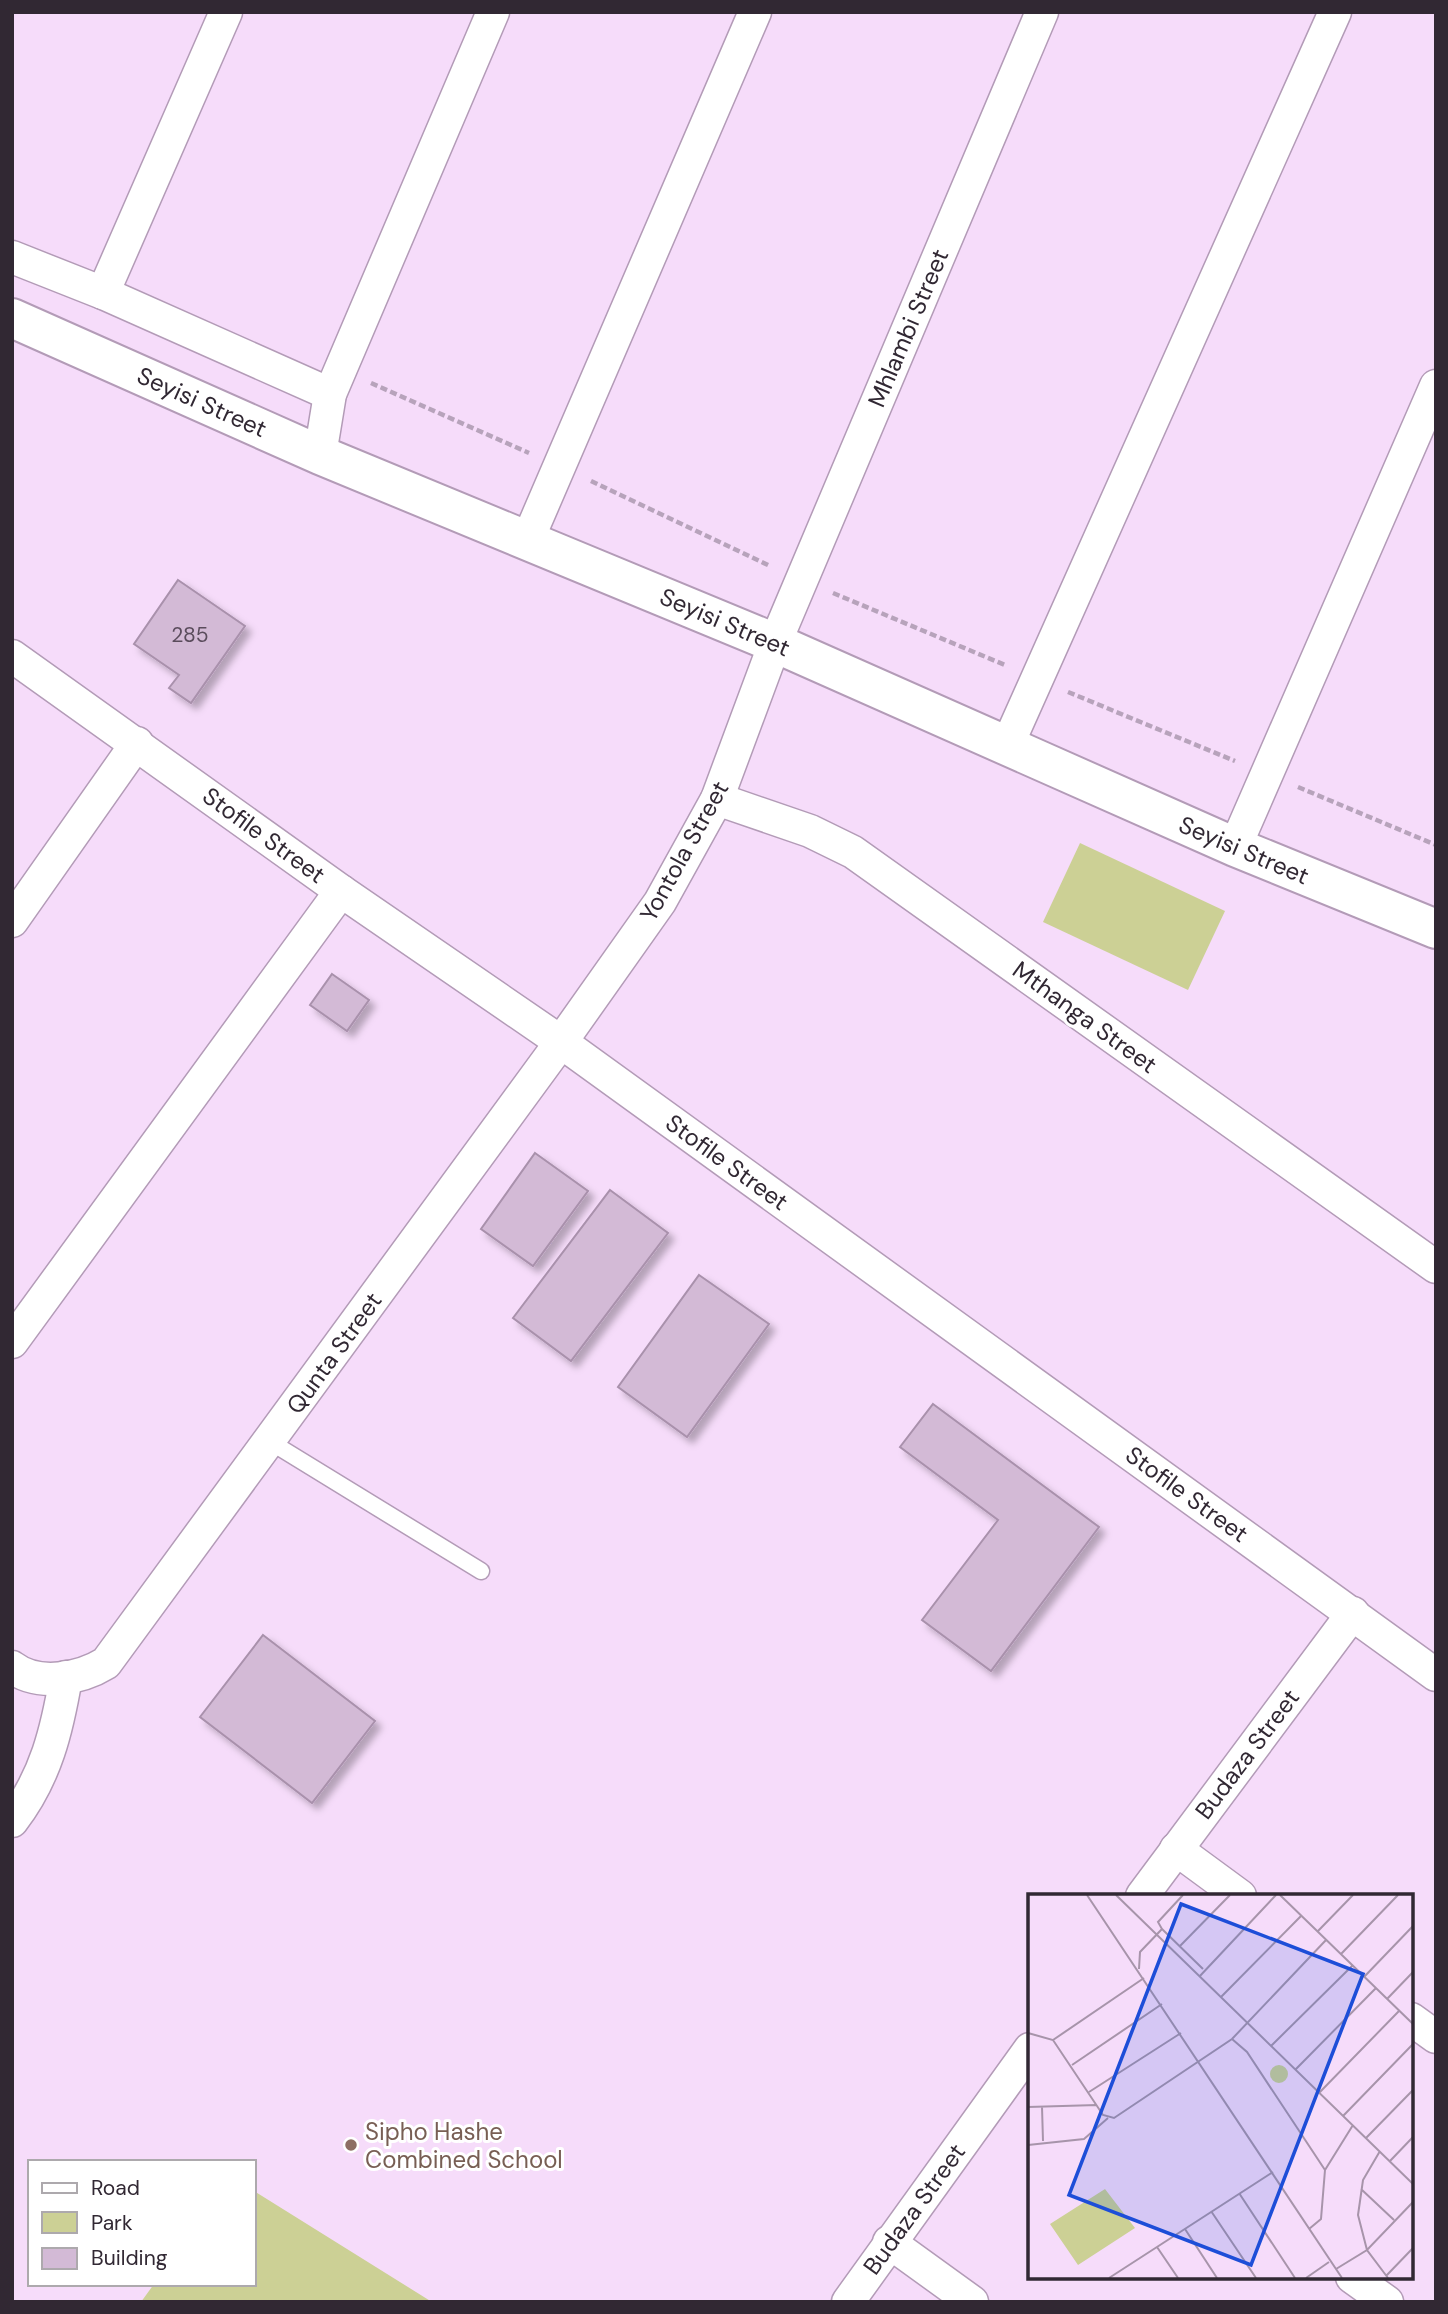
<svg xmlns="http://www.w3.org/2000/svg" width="1448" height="2314" font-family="'DM Sans',sans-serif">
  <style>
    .green { fill: #ccd095 }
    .building { fill: #d3bad6; stroke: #a991ac; stroke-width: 2; filter: url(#shadow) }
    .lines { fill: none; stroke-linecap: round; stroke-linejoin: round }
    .service-casing { stroke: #b39bb7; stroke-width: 19 }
    .minor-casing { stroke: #b39bb7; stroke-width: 35 }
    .tertiary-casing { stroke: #b39bb7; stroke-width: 42 }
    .path { stroke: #b7a3bb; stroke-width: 4.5; stroke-dasharray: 7 3.5; stroke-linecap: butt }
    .service { stroke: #fff; stroke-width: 16 }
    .minor { stroke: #fff; stroke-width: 32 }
    .tertiary { stroke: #fff; stroke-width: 38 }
    .education-dot { fill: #8d6e63; stroke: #fff; stroke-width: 2.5 }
    .labels { text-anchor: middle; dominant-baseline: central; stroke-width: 6; stroke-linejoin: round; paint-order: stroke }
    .number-label { font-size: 21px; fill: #5a4c5c }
    .street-label { font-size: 24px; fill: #312833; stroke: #fff }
    .education-label { font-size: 24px; fill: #785e54; stroke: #fff; text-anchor: start }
    .inset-road { fill: none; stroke: #a794aa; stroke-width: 2 }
    .view { fill: #1d4ed8; fill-opacity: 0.15; stroke: #1d4ed8; stroke-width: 3.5 }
    .inset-edge { fill: none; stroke: #312833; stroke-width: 3.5 }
  </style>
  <defs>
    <filter id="shadow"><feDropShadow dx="6" dy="6" stdDeviation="3.5" flood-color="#0004"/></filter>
  </defs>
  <rect width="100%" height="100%" fill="#f6dcfa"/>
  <g class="green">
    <polygon points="1080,843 1225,911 1188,990 1043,922"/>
    <polygon points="254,2191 432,2302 141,2302 154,2284 254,2284"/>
  </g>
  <g class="building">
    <polygon points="178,580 245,626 191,703 169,688 179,675 134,644"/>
    <polygon points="332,974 369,1000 347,1031 310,1005"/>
    <polygon points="535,1153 588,1191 533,1266 481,1229"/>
    <polygon points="610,1190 668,1233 571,1361 513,1318"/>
    <polygon points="699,1275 769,1324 687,1437 618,1387"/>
    <polygon points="933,1404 1099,1527 991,1671 922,1620 998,1520 900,1447"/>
    <polygon points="263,1635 375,1721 312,1803 200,1717"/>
  </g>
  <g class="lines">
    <defs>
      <polyline id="service" points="269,1441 481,1571"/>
      <g id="minor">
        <polyline points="12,257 103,293 330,394"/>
        <polyline points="103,293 226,12"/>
        <polyline points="320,455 330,394 493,12"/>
        <polyline points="528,539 755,12"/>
        <polyline points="12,656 341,891 561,1042 1436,1675"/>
        <polyline points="1007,746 1335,12"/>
        <polyline points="717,799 810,831 853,852 1436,1267"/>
        <polyline points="1235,847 1436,386"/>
        <polyline points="12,921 137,743"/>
        <polyline points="12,1342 341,891"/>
        <path d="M12 1667C38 1687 80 1679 106 1663L561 1042 660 902 717 799 775 643 1042 12"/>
        <path d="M12 1821C46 1777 57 1730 66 1677"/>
        <polyline points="1176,1849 1240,1896"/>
        <polyline points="1142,1896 1353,1613"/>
        <polyline points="1411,2019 1436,2037"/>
        <polyline points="889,2242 972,2302"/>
        <polyline points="1352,2277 1387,2302"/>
        <polyline points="848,2302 1030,2049"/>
      </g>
      <polyline id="tertiary" points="12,318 320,455 775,643 1235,847 1436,929"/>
    </defs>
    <use href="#service" class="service-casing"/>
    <use href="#minor" class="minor-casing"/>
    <use href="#tertiary" class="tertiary-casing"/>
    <g class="path">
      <polyline points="371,383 529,453"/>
      <polyline points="591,481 770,566"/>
      <polyline points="833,593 1005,665"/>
      <polyline points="1068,692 1235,761"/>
      <polyline points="1298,787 1436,845"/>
    </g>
    <use href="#service" class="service"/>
    <use href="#minor" class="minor"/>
    <use href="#tertiary" class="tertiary"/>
  </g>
  <circle class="education-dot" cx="351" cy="2145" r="7"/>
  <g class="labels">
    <g class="number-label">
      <text x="190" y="635">285</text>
    </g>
    <g class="street-label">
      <text transform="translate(908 328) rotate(-67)">Mhlambi Street</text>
      <text transform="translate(202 402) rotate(24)">Seyisi Street</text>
      <text transform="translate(725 622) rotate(23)">Seyisi Street</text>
      <text transform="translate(264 835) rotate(36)">Stofile Street</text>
      <text transform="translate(1244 850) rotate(23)">Seyisi Street</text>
      <text transform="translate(684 851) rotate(-61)">Yontola Street</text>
      <text transform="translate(1085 1017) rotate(36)">Mthanga Street</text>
      <text transform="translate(727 1162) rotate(36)">Stofile Street</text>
      <text transform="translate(334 1353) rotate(-54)">Qunta Street</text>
      <text transform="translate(1187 1494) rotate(36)">Stofile Street</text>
      <text transform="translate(1247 1754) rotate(-53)">Budaza Street</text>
      <text transform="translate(914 2209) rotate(-54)">Budaza Street</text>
    </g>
    <g class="education-label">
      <text x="365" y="2131">Sipho Hashe<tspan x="365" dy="28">Combined School</tspan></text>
    </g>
  </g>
  <g transform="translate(1028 1894)">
    <rect width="385" height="385" fill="#f6dcfa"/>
    <path d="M242 180a9 9 0 1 1 18 0a9 9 0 1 1-18 0ZM77 295 107 334 50 371 22 330Z" fill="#ccd095"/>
    <path class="inset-road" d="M59 1 314 384M88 1 385 290M252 1 385 130M134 35 175 75M290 37 325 1M152 52 202 1M313 60 370 1M111 75 112 58 134 35 130 28 155 1M171 83 248 1M336 83 385 32M193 103 273 22M359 105 385 78M0 139 25 146 75 221 86 224 204 145 298 46M204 145 219 158 297 276M25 146 116 84M243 152 324 72M44 171 134 110M267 176 348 94M61 198 153 139M291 199 371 117M0 213 69 211M14 213 15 247M315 222 385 150M338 244 385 196M0 251 56 245 80 224M352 257 335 286 330 321 339 356 360 384M362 267 385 243M333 295 366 326M211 299 267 384M183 317 228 384M157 335 189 384M281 335 293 325 297 276 325 231M129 353 150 384M308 375 339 356 385 308M358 382 385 354M81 384 245 278M278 384 301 368"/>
    <path class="view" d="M153 10 335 80 223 371 41 301Z"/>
    <rect width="385" height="385" class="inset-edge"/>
  </g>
  <rect width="1448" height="2314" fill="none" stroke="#312833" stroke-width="28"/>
  <rect x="28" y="2160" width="228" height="126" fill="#ffffff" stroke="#ada9ad" stroke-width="2"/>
  <rect x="42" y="2183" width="35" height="10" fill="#ffffff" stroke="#ada9ad" stroke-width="2"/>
  <text x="91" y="2195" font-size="21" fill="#312833">Road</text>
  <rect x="42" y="2212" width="35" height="21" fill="#ccd095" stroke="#ada9ad" stroke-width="2"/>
  <text x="91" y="2230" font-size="21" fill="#312833">Park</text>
  <rect x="42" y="2248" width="35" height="21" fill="#d3bad6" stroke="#ada9ad" stroke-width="2"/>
  <text x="91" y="2265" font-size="21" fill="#312833">Building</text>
</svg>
